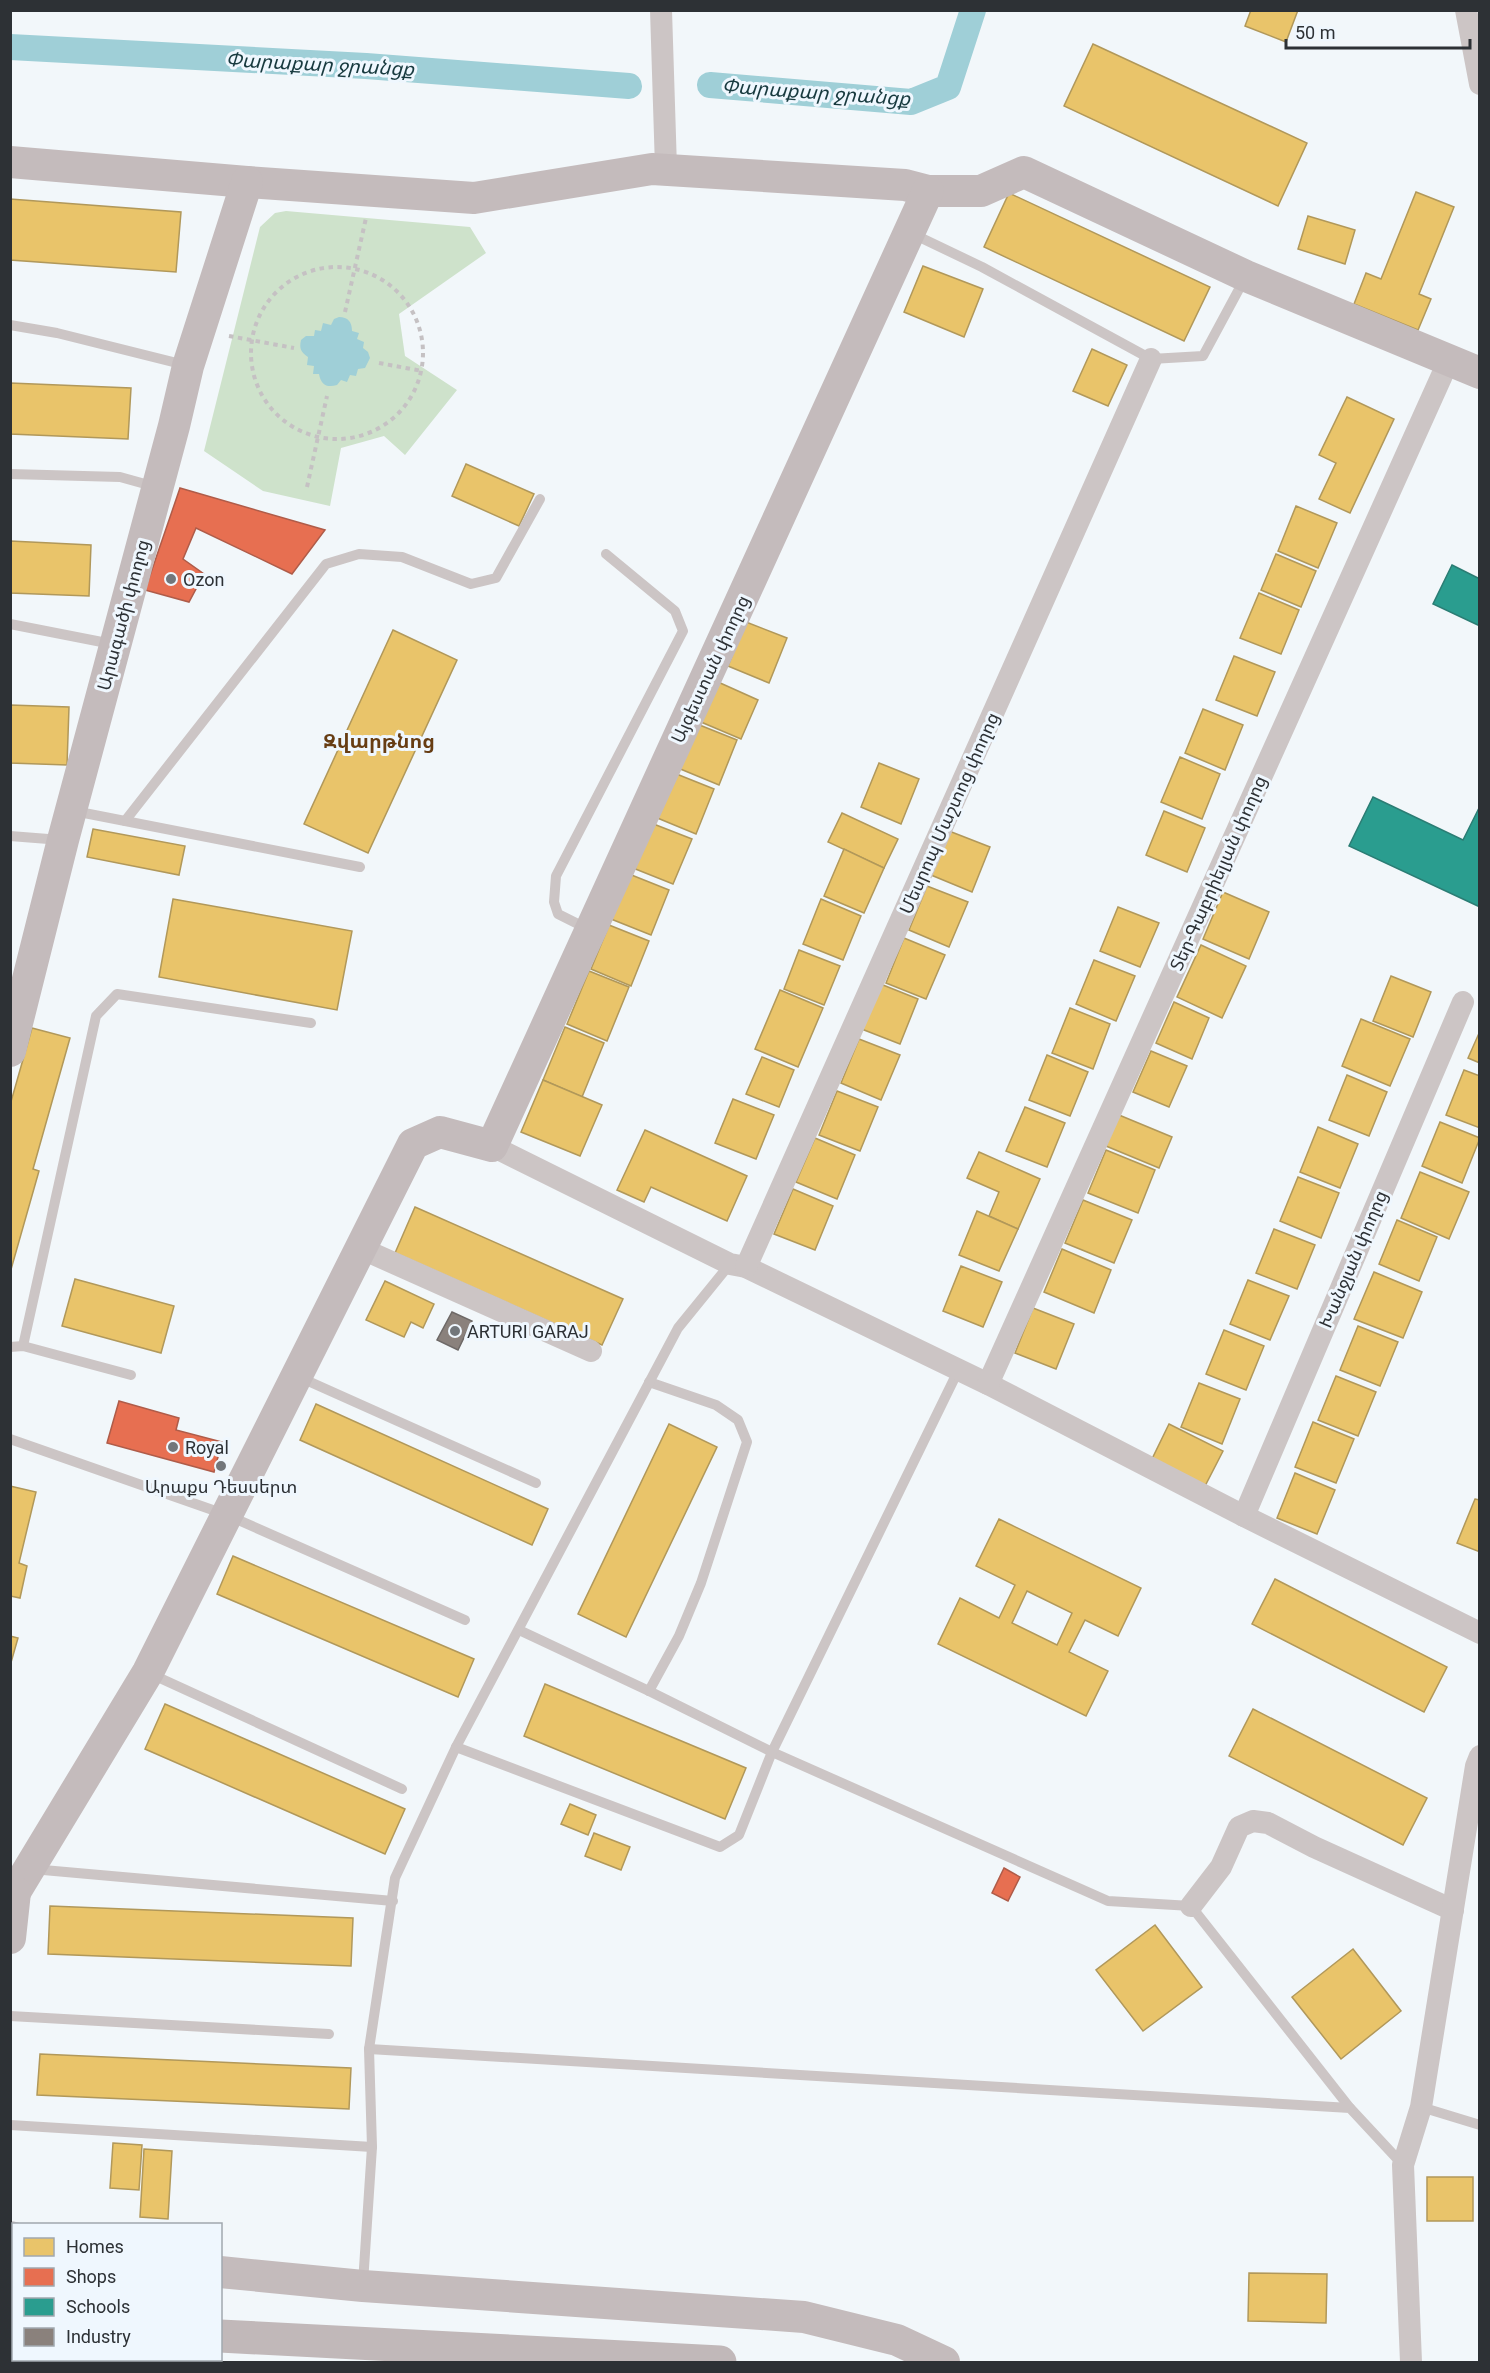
<svg xmlns="http://www.w3.org/2000/svg" width="1490" height="2373" font-family="Roboto,'Noto Sans Armenian',sans-serif">
  <style>
    .green { fill: #cee2cb }
    .water { fill: #9fcfd7 }
    .homes { fill: #e9c46a; stroke: #b1985a; stroke-width: 1.5; fill-rule: evenodd }
    .shops { fill: #e76f51; stroke: #af5c49; stroke-width: 1.5 }
    .schools { fill: #2a9d8f; stroke: #2b7d74; stroke-width: 1.5 }
    .industry { fill: #8a817c; stroke: #6e6967; stroke-width: 1.5 }
    .lines { fill: none; stroke-linecap: round; stroke-linejoin: round }
    .canal { stroke: #9fcfd7; stroke-width: 26 }
    .path { stroke: #c5c1c3; stroke-width: 4; stroke-dasharray: 4.5 4.5; stroke-linecap: butt }
    .lane { stroke: #ccc5c5; stroke-width: 10 }
    .street { stroke: #ccc5c5; stroke-width: 22 }
    .secondary { stroke: #c4bbbc; stroke-width: 32 }
    .highway { stroke: #c1b8b9; stroke-width: 33 }
    .poi-dot { fill: #72767a; stroke: #eff7fe; stroke-width: 2 }
    .labels { text-anchor: middle; dominant-baseline: central; stroke-width: 6; stroke-linejoin: round; paint-order: stroke }
    .poi-label { font-size: 18px; fill: #2d3135; stroke: #eff7fe; text-anchor: start }
    .street-label { font-size: 18px; fill: #2d3135; stroke: #eff7fe }
    .water-label { font-size: 20px; font-style: italic; fill: #183a3f; stroke: #eff7fe }
    .neighbourhood-label { font-size: 20px; font-weight: bold; fill: #673d13; stroke: #eff7fe }
  </style>
  <rect width="100%" height="100%" fill="#f2f7fa"/>
  <polygon class="green" points="286,211 470,227 486,253 399,314 405,356 457,390 405,455 384,436 341,448 330,506 263,491 204,451 260,227 275,213"/>
  <path class="water" d="M339 317C348 317 352 322 352 331L359 333 357 339 364 342 363 348 368 352 370 358 365 368 358 369 356 376 350 375 347 382 341 380 337 385C327 388 321 385 319 374H313L314 366 307 365 308 357C301 352 299 349 301 340L306 336H314L315 330 321 331 323 323 331 325 334 319Z"/>
  <g class="homes">
    <polygon points="1251,10 1298,10 1286,42 1245,26"/>
    <polygon points="1093,44 1307,143 1278,206 1064,106"/>
    <polygon points="1416,192 1454,207 1419,294 1431,299 1418,330 1354,304 1366,273 1381,279"/>
    <polygon points="1009,193 1210,287 1184,341 984,247"/>
    <polygon points="10,199 181,212 176,272 10,260"/>
    <polygon points="1308,216 1355,230 1345,264 1298,249"/>
    <polygon points="923,266 983,289 964,337 904,312"/>
    <polygon points="1092,349 1127,365 1108,406 1073,391"/>
    <polygon points="10,383 131,388 128,439 10,434"/>
    <polygon points="1347,397 1394,419 1350,513 1319,499 1336,463 1319,455"/>
    <polygon points="466,464 534,494 519,526 452,496"/>
    <polygon points="1296,506 1337,523 1318,568 1278,551"/>
    <polygon points="10,541 91,545 89,596 10,593"/>
    <polygon points="1276,554 1316,571 1301,607 1261,590"/>
    <polygon points="1259,593 1299,610 1281,654 1240,638"/>
    <polygon points="746,622 787,638 769,683 728,666"/>
    <polygon points="393,630 457,660 368,853 304,824"/>
    <polygon points="1234,656 1275,672 1257,716 1216,700"/>
    <polygon points="718,682 758,700 741,739 701,722"/>
    <polygon points="10,705 69,707 67,765 10,763"/>
    <polygon points="1203,709 1243,725 1225,770 1185,753"/>
    <polygon points="697,724 737,740 719,785 678,768"/>
    <polygon points="1180,757 1220,774 1202,819 1161,802"/>
    <polygon points="879,763 919,779 901,824 861,807"/>
    <polygon points="674,773 714,789 696,834 655,817"/>
    <polygon points="1164,811 1205,828 1187,872 1146,855"/>
    <polygon points="842,813 898,839 884,868 828,842"/>
    <polygon points="651,823 692,839 673,884 633,868"/>
    <polygon points="93,829 185,846 179,875 87,857"/>
    <polygon points="949,831 990,847 972,892 931,875"/>
    <polygon points="844,849 884,868 864,913 824,896"/>
    <polygon points="629,874 669,890 651,935 611,919"/>
    <polygon points="927,886 968,902 949,947 909,930"/>
    <polygon points="1223,892 1269,912 1249,959 1203,939"/>
    <polygon points="173,899 352,931 337,1010 159,977"/>
    <polygon points="821,899 861,916 843,960 803,944"/>
    <polygon points="1118,907 1159,923 1140,967 1100,951"/>
    <polygon points="609,925 649,941 631,986 591,969"/>
    <polygon points="904,938 945,955 926,999 886,983"/>
    <polygon points="1201,945 1246,966 1222,1018 1177,997"/>
    <polygon points="799,950 840,966 824,1005 784,989"/>
    <polygon points="1094,960 1135,976 1116,1021 1076,1004"/>
    <polygon points="589,971 629,987 607,1041 567,1024"/>
    <polygon points="1391,976 1431,992 1413,1037 1373,1021"/>
    <polygon points="878,983 918,999 900,1044 859,1028"/>
    <polygon points="780,990 823,1008 798,1067 755,1049"/>
    <polygon points="1174,1002 1209,1018 1192,1059 1156,1043"/>
    <polygon points="1070,1008 1110,1024 1093,1069 1052,1053"/>
    <polygon points="1361,1019 1410,1039 1390,1086 1342,1066"/>
    <polygon points="565,1027 604,1043 582,1097 543,1080"/>
    <polygon points="32,1028 70,1038 33,1169 39,1171 10,1273 10,1105"/>
    <polygon points="1480,1031 1480,1063 1468,1058"/>
    <polygon points="859,1039 900,1055 881,1100 841,1083"/>
    <polygon points="1151,1051 1187,1066 1169,1107 1133,1092"/>
    <polygon points="1047,1055 1088,1072 1070,1116 1029,1100"/>
    <polygon points="762,1057 794,1070 779,1107 746,1094"/>
    <polygon points="1464,1070 1480,1076 1480,1128 1446,1115"/>
    <polygon points="1347,1075 1387,1092 1369,1136 1329,1120"/>
    <polygon points="543,1080 602,1105 580,1156 521,1132"/>
    <polygon points="837,1091 878,1107 860,1151 819,1135"/>
    <polygon points="733,1099 774,1115 756,1159 715,1143"/>
    <polygon points="1025,1107 1065,1123 1047,1167 1006,1151"/>
    <polygon points="1119,1115 1172,1137 1159,1168 1106,1146"/>
    <polygon points="1440,1122 1480,1138 1462,1183 1422,1166"/>
    <polygon points="1318,1127 1358,1144 1340,1188 1300,1172"/>
    <polygon points="645,1130 747,1176 727,1221 651,1187 644,1202 617,1190"/>
    <polygon points="815,1138 855,1155 837,1199 796,1182"/>
    <polygon points="1106,1150 1155,1170 1138,1213 1088,1193"/>
    <polygon points="979,1152 1040,1179 1018,1229 989,1216 999,1192 967,1178"/>
    <polygon points="1420,1172 1469,1192 1449,1239 1401,1218"/>
    <polygon points="1298,1177 1339,1193 1321,1238 1280,1221"/>
    <polygon points="793,1189 833,1206 815,1250 774,1234"/>
    <polygon points="1083,1200 1132,1220 1114,1263 1065,1243"/>
    <polygon points="415,1207 623,1299 602,1345 395,1253"/>
    <polygon points="977,1211 1018,1229 999,1271 959,1255"/>
    <polygon points="1397,1220 1437,1237 1419,1281 1379,1264"/>
    <polygon points="1274,1229 1315,1245 1297,1289 1256,1273"/>
    <polygon points="1062,1249 1111,1270 1094,1313 1044,1292"/>
    <polygon points="961,1266 1002,1282 983,1327 943,1311"/>
    <polygon points="1374,1272 1422,1292 1403,1338 1354,1319"/>
    <polygon points="75,1279 174,1306 161,1353 62,1326"/>
    <polygon points="1248,1280 1289,1296 1270,1340 1230,1324"/>
    <polygon points="385,1281 434,1304 423,1328 411,1322 404,1337 366,1320"/>
    <polygon points="1033,1308 1074,1324 1056,1369 1015,1353"/>
    <polygon points="1358,1326 1398,1342 1380,1386 1340,1370"/>
    <polygon points="1224,1330 1264,1346 1246,1390 1206,1374"/>
    <polygon points="1336,1376 1376,1392 1358,1436 1318,1420"/>
    <polygon points="1199,1383 1240,1399 1222,1444 1181,1427"/>
    <polygon points="316,1404 548,1509 532,1545 300,1440"/>
    <polygon points="1313,1422 1354,1439 1336,1483 1295,1467"/>
    <polygon points="669,1424 717,1447 626,1637 578,1614"/>
    <polygon points="1169,1424 1223,1451 1204,1488 1151,1461"/>
    <polygon points="1295,1473 1335,1490 1317,1534 1277,1518"/>
    <polygon points="10,1486 36,1492 19,1563 27,1566 20,1598 10,1596"/>
    <polygon points="1475,1499 1480,1500 1480,1552 1457,1543"/>
    <path d="M999 1519 1141 1588 1118 1636 1085 1620 1069 1652 1108 1671 1086 1716 938 1644 960 1598 999 1618 1015 1585 976 1566ZM1027 1591 1072 1613 1057 1645 1012 1623Z"/>
    <polygon points="233,1556 474,1659 458,1697 217,1594"/>
    <polygon points="1275,1579 1447,1667 1424,1712 1252,1624"/>
    <polygon points="10,1636 18,1638 10,1666"/>
    <polygon points="545,1684 746,1768 725,1819 524,1736"/>
    <polygon points="165,1704 405,1809 385,1854 145,1749"/>
    <polygon points="1253,1709 1427,1798 1403,1845 1229,1756"/>
    <polygon points="570,1804 596,1815 588,1835 561,1824"/>
    <polygon points="594,1833 630,1847 621,1870 585,1856"/>
    <polygon points="50,1906 353,1918 351,1966 48,1954"/>
    <polygon points="1155,1925 1202,1987 1143,2031 1096,1970"/>
    <polygon points="1353,1949 1401,2011 1341,2059 1292,1997"/>
    <polygon points="40,2054 351,2068 349,2109 37,2095"/>
    <polygon points="113,2143 142,2145 139,2190 110,2188"/>
    <polygon points="144,2149 172,2151 168,2219 140,2217"/>
    <rect x="1427" y="2177" width="46" height="44"/>
    <polygon points="1249,2273 1327,2274 1326,2323 1248,2321"/>
  </g>
  <g class="shops">
    <polygon points="180,488 325,530 292,574 196,528 183,559 204,574 189,602 145,590"/>
    <polygon points="119,1401 179,1418 176,1430 222,1442 214,1472 107,1443"/>
    <polygon points="1004,1868 1020,1877 1008,1901 992,1893"/>
  </g>
  <g class="schools">
    <polygon points="1452,565 1480,579 1480,626 1433,604"/>
    <polygon points="1373,797 1463,840 1480,806 1480,907 1349,846"/>
  </g>
  <polygon class="industry" points="452,1312 472,1321 458,1350 437,1340"/>
  <g class="lines">
    <g class="canal">
      <polyline points="10,47 366,66 629,86"/>
      <polyline points="710,85 911,102 948,87 973,10"/>
    </g>
    <g class="path">
      <circle cx="337" cy="353" r="86"/>
      <polyline points="345,312 366,218"/>
      <polyline points="229,336 294,348"/>
      <polyline points="379,363 422,371"/>
      <polyline points="307,487 327,396"/>
    </g>
    <g class="lane">
      <polyline points="913,234 982,267 1151,359 1203,356 1245,278"/>
      <polyline points="10,325 57,333 185,365"/>
      <polyline points="10,474 120,477 156,487"/>
      <polyline points="10,624 112,644"/>
      <polyline points="74,811 360,867"/>
      <polyline points="125,821 326,564 359,554 402,557 471,584 496,578 540,499"/>
      <polyline points="10,836 61,840"/>
      <polyline points="588,929 558,914 554,902 556,876 683,631 675,611 606,554"/>
      <polyline points="23,1346 96,1016 117,994 311,1023"/>
      <polyline points="10,1347 23,1346 131,1375"/>
      <polyline points="299,1377 536,1483"/>
      <polyline points="649,1382 716,1405 738,1420 747,1442 701,1583 679,1636 649,1691"/>
      <polyline points="10,1439 227,1515 465,1620"/>
      <polyline points="519,1630 649,1691 772,1752 1108,1901 1191,1906 1350,2108"/>
      <polyline points="151,1674 402,1789"/>
      <polyline points="456,1747 720,1847 739,1835 772,1752 958,1371"/>
      <polyline points="32,1869 393,1901"/>
      <polyline points="10,2016 329,2034"/>
      <polyline points="369,2049 1350,2108 1403,2165"/>
      <polyline points="1421,2107 1480,2125"/>
      <polyline points="10,2125 372,2147"/>
      <polyline points="363,2283 372,2147 369,2049 395,1878 456,1747 678,1328 730,1264"/>
    </g>
    <g class="street">
      <polyline points="661,10 666,168"/>
      <polyline points="1466,10 1480,84"/>
      <polyline points="492,1146 730,1264 746,1267 988,1384 1244,1516 1480,1633"/>
      <polyline points="360,1248 591,1351"/>
      <polyline points="746,1267 1151,359"/>
      <polyline points="988,1384 1448,362"/>
      <polyline points="1244,1516 1463,1002"/>
      <polyline points="1191,1906 1221,1867 1239,1827 1253,1821 1268,1823 1314,1847 1453,1910"/>
      <polyline points="1411,2362 1403,2165 1421,2107 1476,1766 1480,1756"/>
    </g>
    <g class="secondary">
      <polyline points="10,162 247,182 474,198 652,169 905,185 928,191 981,191 1024,172 1246,276 1480,373"/>
      <polyline points="10,1051 63,840 174,426 188,366 247,182"/>
      <polyline points="10,1893 15,1892 148,1672 413,1144 440,1132 492,1146 928,191"/>
      <polyline points="10,1938 15,1892"/>
      <polyline points="10,2237 14,2238"/>
      <polyline points="220,2272 363,2286 804,2317 897,2340 944,2362"/>
    </g>
    <g class="highway">
      <polyline points="10,2325 14,2325"/>
      <polyline points="220,2336 720,2362"/>
    </g>
  </g>
  <g class="poi-dot">
    <circle cx="171" cy="579" r="6"/>
    <circle cx="455" cy="1331" r="6"/>
    <circle cx="173" cy="1447" r="6"/>
    <circle cx="221" cy="1466" r="6"/>
  </g>
  <g class="labels">
    <g class="poi-label">
      <text x="183" y="579">Ozon</text>
      <text x="467" y="1331">ARTURI GARAJ</text>
      <text x="185" y="1447">Royal</text>
      <text x="221" y="1486" text-anchor="middle">Արաքս Դեսսերտ</text>
    </g>
    <g class="street-label">
      <text transform="translate(123 615) rotate(-75)">Արագածի փողոց</text>
      <text transform="translate(710 669) rotate(-65)">Այգեստան փողոց</text>
      <text transform="translate(949 813) rotate(-66)">Մեսրոպ Մաշտոց փողոց</text>
      <text transform="translate(1218 873) rotate(-66)">Տեր-Գաբրիելյան փողոց</text>
      <text transform="translate(1353 1259) rotate(-67)">Խանջյան փողոց</text>
    </g>
    <g class="water-label">
      <text transform="translate(320 64) rotate(3)">Փարաքար ջրանցք</text>
      <text transform="translate(816 92) rotate(4)">Փարաքար ջրանցք</text>
    </g>
    <g class="neighbourhood-label">
      <text x="379" y="741">Զվարթնոց</text>
    </g>
  </g>
  <rect width="1490" height="2373" fill="none" stroke="#2d3135" stroke-width="24"/>
  <rect x="12" y="2223" width="210" height="138" fill="#eff7fe" stroke="#a1a8ae" stroke-width="1.5"/>
  <rect x="24" y="2238" width="30" height="18" fill="#e9c46a" stroke="#a1a8ae" stroke-width="1.5"/>
  <text x="66" y="2253" font-size="18" fill="#2d3135">Homes</text>
  <rect x="24" y="2268" width="30" height="18" fill="#e76f51" stroke="#a1a8ae" stroke-width="1.5"/>
  <text x="66" y="2283" font-size="18" fill="#2d3135">Shops</text>
  <rect x="24" y="2298" width="30" height="18" fill="#2a9d8f" stroke="#a1a8ae" stroke-width="1.5"/>
  <text x="66" y="2313" font-size="18" fill="#2d3135">Schools</text>
  <rect x="24" y="2328" width="30" height="18" fill="#8a817c" stroke="#a1a8ae" stroke-width="1.5"/>
  <text x="66" y="2343" font-size="18" fill="#2d3135">Industry</text>
  <path d="M1286 39v9h184v-9" fill="none" stroke="#2d3135" stroke-width="3"/>
  <text x="1295" y="39" font-size="18" fill="#2d3135" stroke="#eff7fe" stroke-width="4.5" paint-order="stroke">50 m</text>
</svg>
